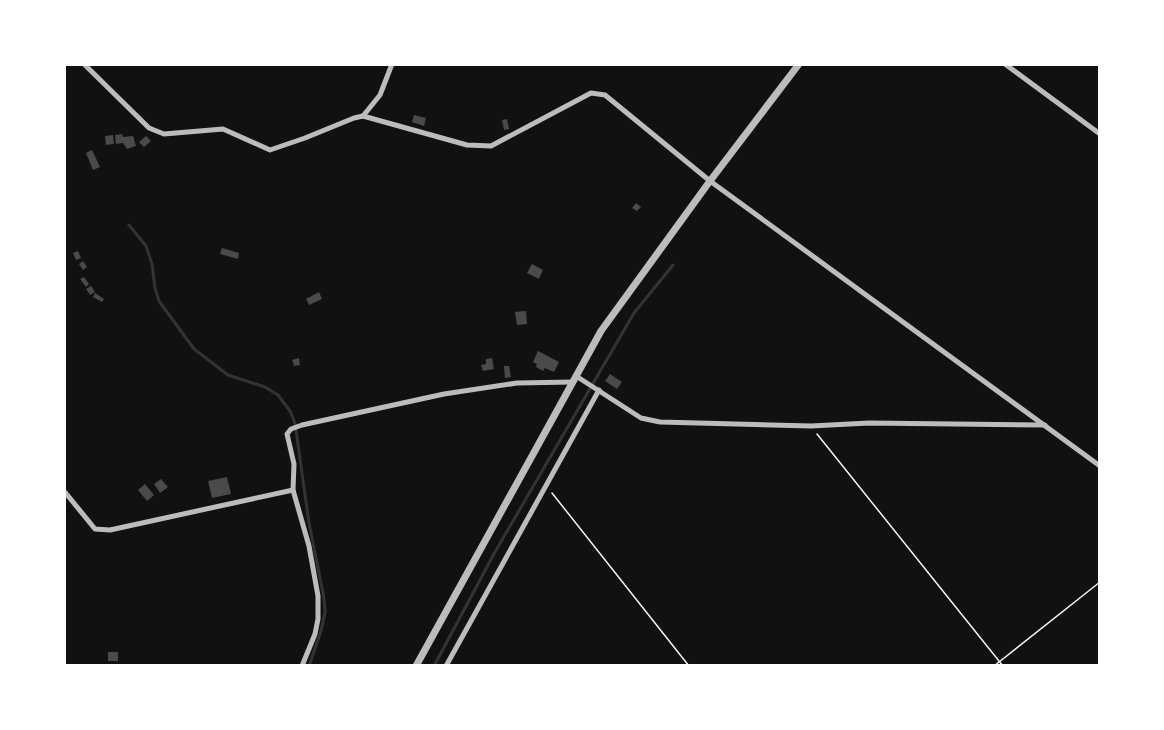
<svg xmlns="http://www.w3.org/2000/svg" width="1164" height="730" font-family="Roboto,sans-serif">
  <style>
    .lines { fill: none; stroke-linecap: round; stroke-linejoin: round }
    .stream { stroke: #333; stroke-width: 3 }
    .building { fill: #4a4a4a }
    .path { stroke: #f5f5f5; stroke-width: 1.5 }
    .minor { stroke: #bcbcbc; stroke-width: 5 }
    .tertiary { stroke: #bcbcbc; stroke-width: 7 }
  </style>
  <rect width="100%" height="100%" fill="#111"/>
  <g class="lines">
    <g class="stream">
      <polyline points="129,225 146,246 152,264 155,288 159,301 194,349 228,375 265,387 278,395 290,411 295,423 309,523 324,598 325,612 321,631 309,666"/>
      <polyline points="434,666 495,552 634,313 673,265"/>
    </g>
  </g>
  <g class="building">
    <polygon points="414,115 426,118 424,126 412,122"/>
    <polygon points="507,119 509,129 504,130 502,120"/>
    <polygon points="122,134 123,137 133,136 136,146 127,149 123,143 116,144 115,135"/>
    <polygon points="113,135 114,144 106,145 105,136"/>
    <polygon points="146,136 151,141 144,147 139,142"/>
    <polygon points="92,150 100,167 93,170 86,153"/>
    <polygon points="636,203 641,207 637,211 632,208"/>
    <polygon points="222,248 239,253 238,259 220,254"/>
    <polygon points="78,251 81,258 76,260 73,253"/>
    <polygon points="83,261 87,267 83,270 79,264"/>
    <polygon points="532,264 543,270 539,279 527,273"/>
    <polygon points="84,277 89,284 86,287 80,279"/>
    <polygon points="91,286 95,292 90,295 86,289"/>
    <polygon points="319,292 322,299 309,305 306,299"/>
    <polygon points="95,293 104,299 102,302 93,297"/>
    <polygon points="526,311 527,324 517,325 515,312"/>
    <polygon points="538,351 559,362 554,372 545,368 543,371 536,367 537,364 533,362"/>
    <polygon points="299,358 300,365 294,366 292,360"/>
    <polygon points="492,358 494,369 483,371 481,365 486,364 486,359"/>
    <polygon points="504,366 509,366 511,377 505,378"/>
    <polygon points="610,374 622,382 617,389 605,381"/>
    <polygon points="227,477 231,494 212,498 208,481"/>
    <polygon points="161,479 168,487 160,493 154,484"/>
    <polygon points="145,484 154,495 147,501 138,490"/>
    <rect x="108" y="652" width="10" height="9"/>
  </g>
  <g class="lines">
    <g class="path">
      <polyline points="817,434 1003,666"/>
      <polyline points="552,493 689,666"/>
      <polyline points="994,666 1100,582"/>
    </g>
    <g class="minor">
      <polyline points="84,64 149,128 164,134 223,129 270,150 305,138 354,118 363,116 467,145 491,146 591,93 605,95 710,181 1100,466"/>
      <polyline points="1005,64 1100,134"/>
      <polyline points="363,116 380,95 392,64"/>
      <polyline points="576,376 641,418 660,422 811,426 869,423 1045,425"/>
      <polyline points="64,491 95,529 110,530 293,490"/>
      <polyline points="302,666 315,634 318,619 318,596 309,546 293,490 294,464 287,434 291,429 302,425 444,394 517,383 573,382"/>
      <polyline points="446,666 599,390"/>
    </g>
    <polyline class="tertiary" points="416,666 601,331 710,181 799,64"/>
  </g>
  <rect width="1164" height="730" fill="none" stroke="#ffffff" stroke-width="132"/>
</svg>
